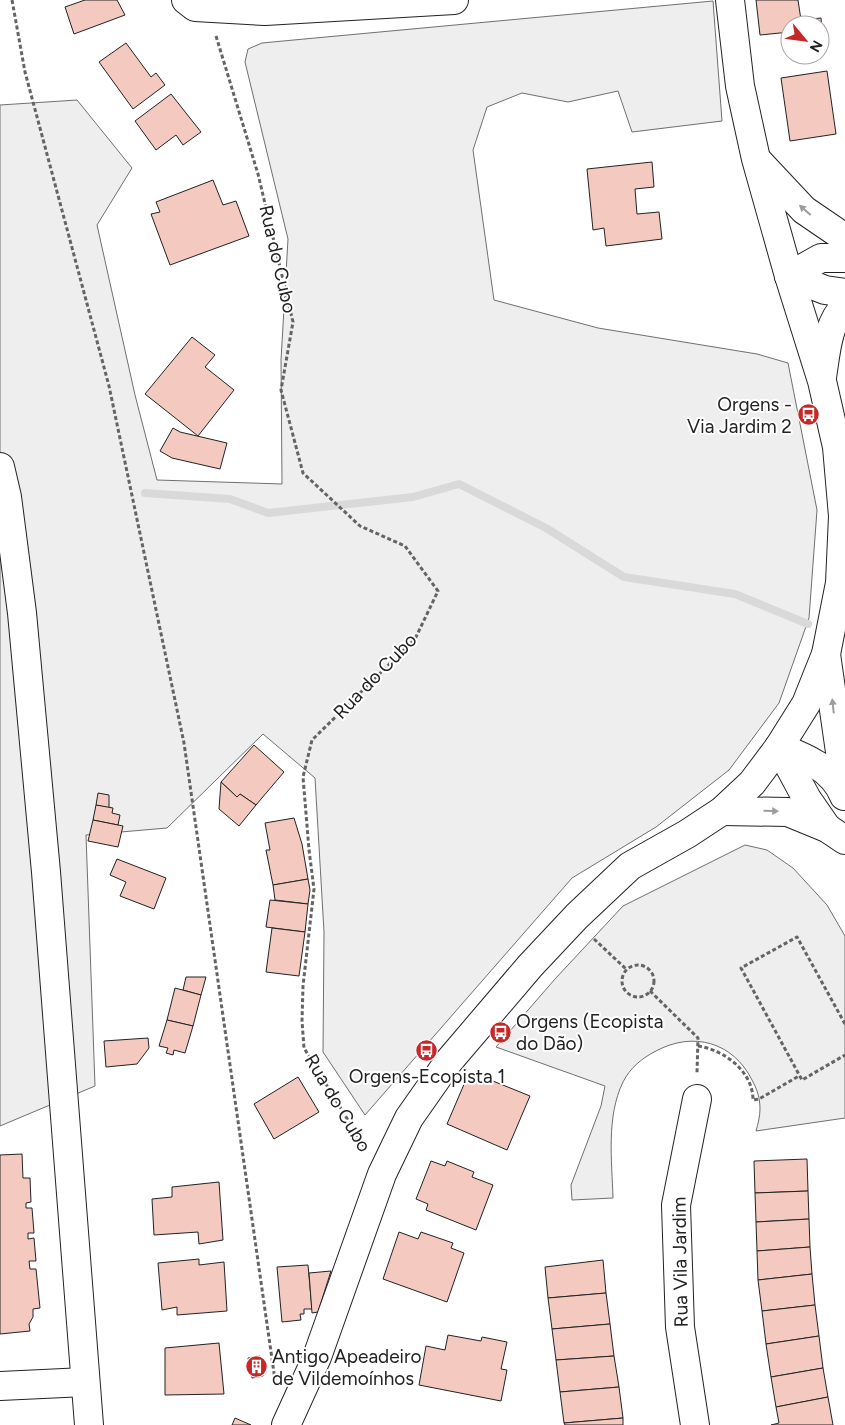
<svg xmlns="http://www.w3.org/2000/svg" width="845" height="1425" font-family="Figtree,sans-serif">
  <style>
    .green { fill: #eee; stroke: #6f6f6f }
    .lines { fill: none; stroke-linecap: round; stroke-linejoin: round }
    .stream { stroke: #d9d9d9; stroke-width: 8 }
    .building { fill: #f3c9c0; stroke: #222 }
    .minor-casing { stroke: #222; stroke-width: 30 }
    .major-casing { stroke: #222; stroke-width: 30 }
    .path { stroke: #646464; stroke-width: 3; stroke-dasharray: 4 2.5; stroke-linecap: butt }
    .minor { stroke: #fff; stroke-width: 28 }
    .major { stroke: #fff; stroke-width: 28 }
    .oneway { fill: #9c9c9c }
    .labels { text-anchor: middle; dominant-baseline: central; stroke-width: 4; stroke-linejoin: round; paint-order: stroke }
    .street-label { font-size: 19px; fill: #222; stroke: #fff }
    .poi-label { font-size: 19px; fill: #222; stroke: #fff; text-anchor: start }
  </style>
  <rect width="100%" height="100%" fill="#fff"/>
  <g class="green">
    <polygon points="713,1 722,121 632,132 618,91 568,102 522,93 487,107 473,150 494,300 598,328 757,354 788,363 817,510 809,618 779,703 729,770 656,827 572,878 365,1115 323,1052 324,932 315,778 263,734 167,828 86,835 95,1086 0,1126 0,105 77,100 132,168 97,225 135,395 157,480 282,484 281,360 288,239 245,62 248,49 262,43 283,41"/>
    <path d="M745 845 767 850 793 868 827 905 845 936V1118L756 1131C758 1124 760 1116 760 1109 760 1098 757 1089 752 1080 733 1042 693 1031 656 1051 642 1058 630 1068 623 1082 606 1117 612 1161 613 1198L572 1200 571 1185 601 1106 605 1086 496 1047 555 979 623 906Z"/>
  </g>
  <g class="lines">
    <polyline class="stream" points="145,493 230,499 268,513 413,497 459,484 546,528 624,577 735,594 808,624"/>
  </g>
  <g class="building">
    <polygon points="85,0 117,0 125,15 74,34 65,7"/>
    <polygon points="756,0 798,0 801,20 821,18 823,40 820,41 820,25 790,25 790,32 760,35"/>
    <polygon points="126,43 151,77 156,73 165,85 133,109 99,62"/>
    <polygon points="827,71 836,134 790,141 781,78"/>
    <polygon points="171,94 201,132 183,145 176,135 156,150 135,121"/>
    <polygon points="652,162 654,187 635,189 637,214 659,212 662,239 606,246 604,228 593,230 587,169"/>
    <polygon points="213,180 223,205 236,201 249,236 170,265 151,214 160,212 156,202"/>
    <polygon points="192,337 215,355 205,367 234,390 198,436 145,394"/>
    <polygon points="173,428 180,432 227,443 220,469 172,458 160,451"/>
    <polygon points="254,745 284,772 256,805 240,794 237,797 221,782"/>
    <polygon points="221,782 237,797 240,794 256,805 239,826 219,809"/>
    <polygon points="98,793 109,795 109,808 96,805"/>
    <polygon points="96,805 113,808 112,813 120,815 118,825 93,820"/>
    <polygon points="294,818 302,844 308,879 273,885 266,850 270,850 265,823"/>
    <polygon points="93,820 123,826 118,847 88,841"/>
    <polygon points="117,859 166,878 154,909 120,896 126,882 110,875"/>
    <polygon points="308,879 310,890 308,904 275,900 273,885"/>
    <polygon points="270,900 308,904 305,932 266,927"/>
    <polygon points="272,928 305,932 299,976 266,972"/>
    <polygon points="186,977 206,977 201,995 183,990"/>
    <polygon points="175,988 201,995 193,1026 167,1020"/>
    <polygon points="167,1020 193,1026 185,1053 174,1050 173,1055 166,1053 168,1048 159,1046"/>
    <polygon points="148,1038 149,1048 137,1064 106,1067 104,1041"/>
    <polygon points="468,1075 486,1083 488,1079 530,1096 507,1150 447,1124"/>
    <polygon points="298,1077 319,1112 274,1139 254,1104"/>
    <polygon points="22,1154 23,1178 30,1178 31,1202 26,1203 26,1208 32,1208 34,1233 28,1233 28,1239 34,1238 36,1261 29,1261 30,1269 36,1269 40,1308 33,1309 33,1317 29,1324 30,1331 0,1334 0,1155"/>
    <polygon points="807,1159 808,1191 755,1193 754,1161"/>
    <polygon points="431,1161 445,1166 447,1161 474,1172 472,1177 493,1185 476,1230 426,1210 428,1204 416,1199"/>
    <polygon points="219,1182 223,1240 199,1244 198,1232 154,1235 152,1199 172,1197 172,1187"/>
    <polygon points="808,1191 809,1219 756,1222 755,1193"/>
    <polygon points="809,1219 810,1247 757,1251 756,1222"/>
    <polygon points="399,1232 418,1239 421,1232 453,1243 451,1248 464,1253 447,1302 383,1279"/>
    <polygon points="810,1247 812,1274 758,1280 757,1251"/>
    <polygon points="199,1259 199,1265 224,1262 227,1311 177,1315 177,1307 162,1310 158,1263"/>
    <polygon points="603,1260 606,1293 548,1298 545,1267"/>
    <polygon points="308,1265 312,1309 304,1309 304,1314 300,1314 301,1320 282,1322 277,1267"/>
    <polygon points="331,1271 318,1312 312,1313 309,1273"/>
    <polygon points="812,1274 815,1305 762,1311 758,1280"/>
    <polygon points="606,1293 610,1324 552,1329 548,1298"/>
    <polygon points="815,1305 819,1336 766,1344 762,1311"/>
    <polygon points="610,1324 614,1356 556,1360 552,1329"/>
    <polygon points="448,1335 481,1341 482,1337 507,1342 501,1369 507,1370 501,1401 419,1385 426,1346 445,1350"/>
    <polygon points="819,1336 823,1368 771,1377 766,1344"/>
    <polygon points="219,1343 224,1394 165,1395 165,1348"/>
    <polygon points="260,1356 263,1376 252,1378 248,1358"/>
    <polygon points="614,1356 619,1387 560,1392 556,1360"/>
    <polygon points="823,1368 828,1397 776,1407 771,1377"/>
    <polygon points="619,1387 623,1418 564,1423 560,1392"/>
    <polygon points="828,1397 833,1425 771,1425 779,1423 776,1407"/>
    <polygon points="235,1418 251,1425 232,1425"/>
    <polygon points="623,1418 623,1425 565,1425 564,1423"/>
  </g>
  <g class="lines">
    <defs>
      <g id="minor">
        <polyline points="186,0 195,7 265,11 454,0"/>
        <polyline points="759,162 804,210 845,238"/>
        <polyline points="789,276 821,258 845,258"/>
        <polyline points="789,276 825,290 845,293"/>
        <path d="M822 377C826 353 827 324 845 306"/>
        <polyline points="826,654 840,752 842,789"/>
        <polyline points="779,747 807,799 827,828"/>
        <path d="M779 747C804 757 833 768 844 796"/>
        <polyline points="722,811 788,812 827,828 845,840"/>
        <polyline points="0,1386 85,1382"/>
        <polyline points="286,1425 317,1357 382,1174 409,1118 449,1061 530,966 577,916 630,866 687,834 722,811 752,783 779,747 806,704 826,654 840,583 843,516 837,447 822,381 789,276 756,159 740,86 730,0"/>
        <polyline points="695,1425 680,1327 676,1205 697,1099"/>
      </g>
      <polyline id="major" points="0,467 7,497 22,613 46,872 89,1425"/>
    </defs>
    <use href="#minor" class="minor-casing"/>
    <use href="#major" class="major-casing"/>
    <g class="path">
      <polyline points="12,0 25,72 109,386 184,743 275,1380"/>
      <polyline points="216,36 258,174 293,322 281,390 303,473 360,526 405,546 438,591 415,639 312,740 303,777 309,850 314,889 303,986 302,1021 304,1048 365,1148"/>
      <polyline points="594,939 626,969"/>
      <circle cx="638" cy="981" r="16"/>
      <polyline points="650,991 698,1038 697,1073"/>
      <polyline points="845,1024 797,937 741,968 802,1080 845,1055"/>
      <path d="M698 1046C724 1050 753 1071 753 1100L759 1099 799 1076"/>
    </g>
    <use href="#minor" class="minor"/>
    <use href="#major" class="major"/>
  </g>
  <defs><path id="oneway-solid" d="M-6-.8H1V-3.2L6.5 0L1 3.2V.8H-6Z" transform="scale(1.25)"/></defs>
  <g class="oneway">
    <use href="#oneway-solid" transform="translate(805 210) rotate(-139)"/>
    <use href="#oneway-solid" transform="translate(833 706) rotate(-96)"/>
    <use href="#oneway-solid" transform="translate(771 811) rotate(1)"/>
  </g>
  <defs>
    <symbol id="bus-disc" viewBox="-11 -11 22 22"><circle r="9.5" fill="#c62828" stroke="#fff"/><path d="M-5-6H5V4H4V6H2V4H-2V6H-4V4H-5ZM-3.5-4V0h7V-4ZM-3.5 1.2v1.5H-2V1.2ZM2 1.2v1.5H3.5V1.2Z" fill="#fff"/></symbol>
    <symbol id="building-disc" viewBox="-11 -11 22 22"><circle r="9.5" fill="#c62828" stroke="#fff"/><path d="M-4-6H4V6H1V3H-1V6H-4ZM-2.5-4.3h1.7v1.8h-1.7ZM.8-4.3h1.7v1.8H.8ZM-2.5-1h1.7V.8h-1.7ZM.8-1h1.7V.8H.8Z" fill="#fff"/></symbol>
  </defs>
  <g fill-rule="evenodd">
    <use href="#bus-disc" x="796" y="402" width="25" height="25"/>
    <use href="#bus-disc" x="488" y="1020" width="25" height="25"/>
    <use href="#bus-disc" x="414" y="1038" width="25" height="25"/>
    <use href="#building-disc" x="244" y="1354" width="25" height="25"/>
  </g>
  <g class="labels">
    <g class="street-label">
      <text transform="translate(278 259) rotate(77)">Rua do Cubo</text>
      <text transform="translate(375 676) rotate(-46)">Rua do Cubo</text>
      <text transform="translate(338 1103) rotate(59)">Rua do Cubo</text>
      <text transform="translate(680 1262) rotate(-91)">Rua Vila Jardim</text>
    </g>
    <g class="poi-label">
      <text x="792" y="404" text-anchor="end">Orgens -<tspan x="792" dy="22">Via Jardim 2</tspan></text>
      <text x="516" y="1021">Orgens (Ecopista<tspan x="516" dy="22">do Dão)</tspan></text>
      <text x="427" y="1076" text-anchor="middle">Orgens-Ecopista 1</text>
      <text x="272" y="1356">Antigo Apeadeiro<tspan x="272" dy="22">de Vildemoínhos</tspan></text>
    </g>
  </g>
  <g transform="translate(805 40) rotate(119)"><circle r="24" fill="#ffffff" stroke="#a7a7a7"/>
  <path d="M0-4L9 19L0 12L-9 19Z" fill="#c62828"/>
  <text y="-8" font-size="14" font-weight="bold" text-anchor="middle" fill="#222222">N</text>
  </g>
</svg>
